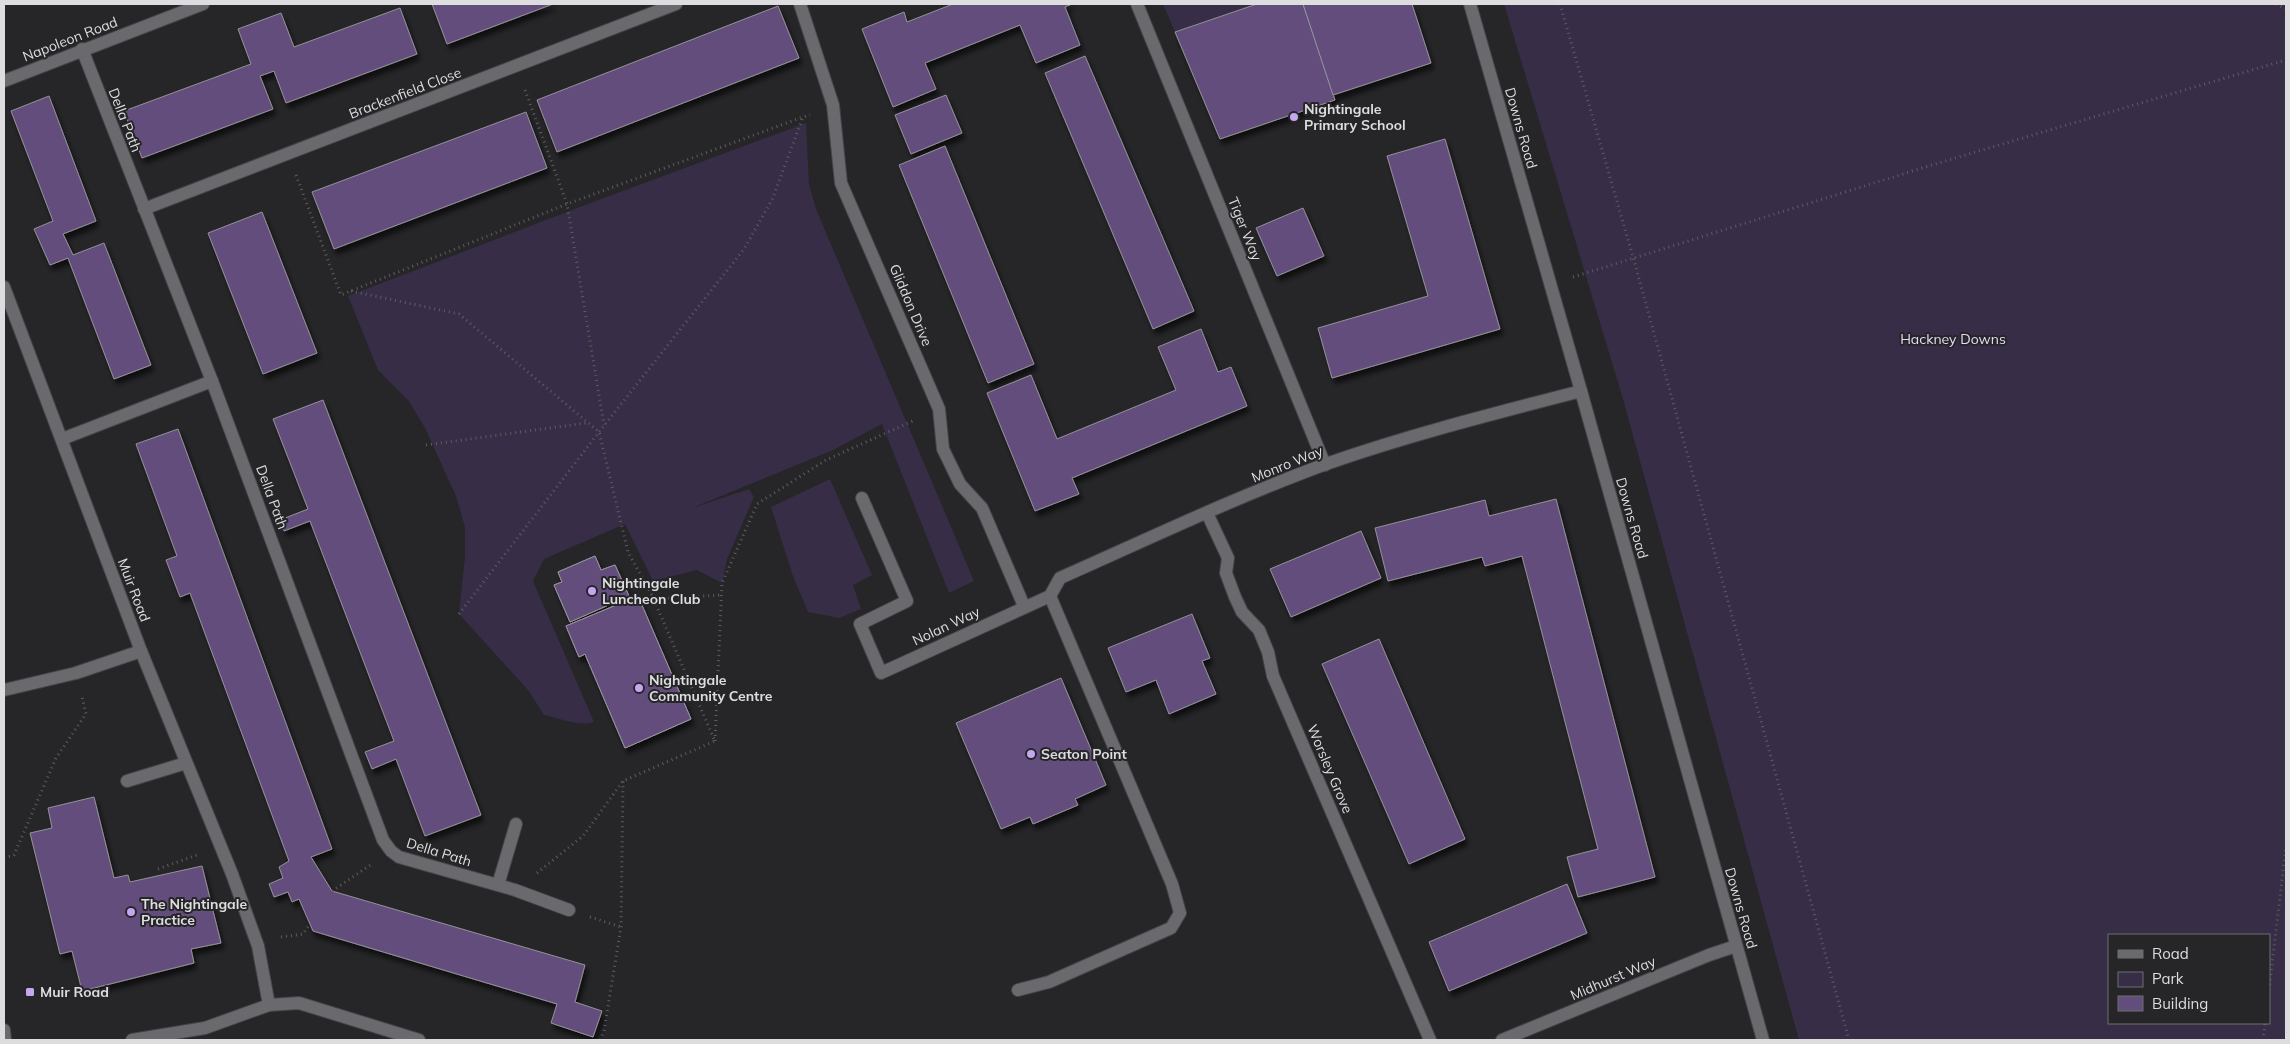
<svg xmlns="http://www.w3.org/2000/svg" width="2290" height="1044" font-family="Mulish,sans-serif">
  <style>
    .green { fill: #372d46; fill-rule: evenodd }
    .building { fill: #624e7d; stroke: #949297; filter: url(#shadow) }
    .lines { fill: none; stroke-linecap: round; stroke-linejoin: round }
    .minor-casing { stroke: #454446; stroke-width: 14 }
    .path { stroke: #5e5d60; stroke-width: 3; stroke-dasharray: 1 4; stroke-linecap: butt }
    .minor { stroke: #6a696d; stroke-width: 12 }
    .poi-dot { fill: #c5a7f1; stroke: #262528; stroke-width: 2 }
    .labels { text-anchor: middle; dominant-baseline: central; stroke-width: 4; stroke-linejoin: round; paint-order: stroke }
    .street-label { font-size: 14px; fill: #dddcde; stroke: #262528 }
    .poi-label { font-size: 14px; font-weight: bold; fill: #dddcde; stroke: #262528; text-anchor: start }
    .park-label { font-size: 14px; fill: #e5d9f8; stroke: #262528 }
  </style>
  <defs>
    <filter id="shadow"><feDropShadow dx="3" dy="5.5" stdDeviation="2.5" flood-color="#0009"/></filter>
  </defs>
  <rect width="100%" height="100%" fill="#262528"/>
  <g class="green">
    <polygon points="1163,4 1257,4 1175,32"/>
    <path d="M1504 4H2286V1040H1799L1623 399ZM2269 935V1023H2109V935Z"/>
    <path d="M806 123 809 184 816 209 974 581 949 593 882 424 833 450 692 508 749 489 754 497 727 559 722 583 697 570 653 581 625 524 544 559 533 581 594 722C580 727 559 718 544 715L528 690 459 614 465 557V527L456 496 425 428 409 401 378 370 348 296 580 207Z"/>
    <polygon points="830,479 872,575 853,585 861,609 839,618 808,612 793,576 771,507"/>
  </g>
  <g class="building">
    <polygon points="432,4 553,4 447,44"/>
    <polygon points="953,4 1072,4 1065,7 1080,45 1036,63 1020,25 925,63 936,89 893,107 862,29 904,12 907,22"/>
    <polygon points="1257,4 1303,4 1335,100 1220,139 1175,32"/>
    <polygon points="1303,4 1412,4 1431,63 1333,95"/>
    <polygon points="778,6 799,58 557,152 537,100"/>
    <polygon points="400,8 417,54 286,103 274,71 260,76 273,109 142,158 124,111 251,64 238,29 281,13 294,47"/>
    <polygon points="1085,56 1194,311 1153,329 1045,73"/>
    <polygon points="946,95 962,133 911,154 895,115"/>
    <polygon points="49,96 96,221 63,234 73,255 104,243 151,365 114,379 68,258 50,265 34,229 53,221 11,111"/>
    <polygon points="526,112 547,168 334,249 312,192"/>
    <polygon points="1445,139 1500,329 1332,378 1318,328 1428,296 1387,156"/>
    <polygon points="945,146 1034,364 988,383 899,165"/>
    <polygon points="1303,208 1324,256 1277,276 1256,228"/>
    <polygon points="262,212 317,353 263,374 208,233"/>
    <polygon points="1201,329 1218,372 1231,367 1247,406 1072,478 1079,494 1035,511 987,393 1031,375 1057,439 1176,390 1158,347"/>
    <polygon points="323,400 481,815 425,836 396,759 372,769 365,752 394,741 310,521 284,531 280,520 308,509 273,419"/>
    <polygon points="178,429 332,849 311,857 332,891 585,965 575,1002 602,1011 593,1037 551,1023 557,1004 313,931 299,899 292,902 288,892 274,897 269,884 283,878 279,867 289,861 190,593 180,597 166,560 177,556 136,444"/>
    <polygon points="1556,499 1655,877 1578,897 1567,857 1598,849 1522,556 1485,566 1482,557 1388,581 1375,528 1485,500 1489,516"/>
    <polygon points="1361,531 1381,578 1291,617 1270,569"/>
    <polygon points="595,556 601,570 615,565 629,596 570,622 554,585 562,582 558,572"/>
    <polygon points="595,556 601,570 615,565 629,596 570,622 554,585 562,582 558,572"/>
    <polygon points="638,596 691,719 625,748 585,654 579,657 566,626"/>
    <polygon points="638,596 691,719 625,748 585,654 579,657 566,626"/>
    <polygon points="1192,614 1210,658 1202,661 1216,694 1169,714 1156,680 1126,692 1108,648"/>
    <polygon points="1379,639 1465,839 1409,864 1322,664"/>
    <polygon points="1061,678 1106,785 1075,799 1078,805 1033,824 1030,817 1001,829 956,723"/>
    <polygon points="94,797 114,878 128,875 130,882 202,866 221,943 191,949 194,963 82,991 72,951 60,954 30,833 52,828 48,808"/>
    <polygon points="1567,884 1587,933 1449,991 1429,942"/>
  </g>
  <g class="lines">
    <defs>
      <g id="minor">
        <polyline points="800,4 833,105 841,183 939,409 943,449 960,484 982,508 1024,606"/>
        <polyline points="1137,4 1325,465"/>
        <polyline points="1470,4 1581,391 1763,1040"/>
        <polyline points="82,49 212,381 383,840 391,851 399,857 515,890 569,910"/>
        <polyline points="4,81 203,4"/>
        <polyline points="144,209 676,4"/>
        <polyline points="4,287 141,651 232,874 258,946 269,1005"/>
        <polyline points="62,439 212,381"/>
        <path d="M862 498 907 601 860 624 881 673 1050 596 1060 578C1148 539 1236 497 1326 464 1409 435 1496 413 1581 391"/>
        <polyline points="1207,513 1228,558 1226,573 1235,597 1242,612 1259,630 1268,652 1273,676 1430,1040"/>
        <polyline points="4,690 76,673 141,651"/>
        <polyline points="127,781 186,763"/>
        <polyline points="498,885 516,824"/>
        <polyline points="1018,990 1049,982 1171,928 1180,913 1172,884 1050,596"/>
        <polyline points="4,1030 5,1040"/>
        <polyline points="132,1040 205,1028 269,1005 299,1003 419,1040"/>
        <polyline points="1502,1040 1709,955 1736,946"/>
      </g>
    </defs>
    <use href="#minor" class="minor-casing"/>
    <g class="path">
      <polyline points="1560,4 1633,257 1849,1040"/>
      <polyline points="2276,4 2286,9"/>
      <polyline points="525,90 567,204 604,425"/>
      <polyline points="296,175 341,295 567,204 803,117"/>
      <polyline points="1573,277 1935,164 2286,60"/>
      <polyline points="351,291 459,314 599,432 628,552 654,599 721,595"/>
      <polyline points="426,445 586,423"/>
      <polyline points="654,600 714,739"/>
      <polyline points="459,614 599,432 744,249 772,200 803,117 810,115"/>
      <polyline points="715,741 722,583 757,504 826,460 915,420"/>
      <polyline points="4,858 14,855 56,758 86,714 82,697"/>
      <polyline points="158,869 197,855"/>
      <polyline points="537,873 583,836 623,781 715,741"/>
      <polyline points="332,891 372,864"/>
      <polyline points="590,917 621,927"/>
      <polyline points="281,937 303,934 310,924"/>
      <polyline points="2269,990 2286,846"/>
      <polyline points="600,1040 604,1031 621,927 623,781"/>
      <polyline points="2263,1040 2265,1023"/>
    </g>
    <use href="#minor" class="minor"/>
  </g>
  <g class="poi-dot">
    <circle cx="1294" cy="117" r="5"/>
    <circle cx="592" cy="591" r="5"/>
    <circle cx="639" cy="688" r="5"/>
    <circle cx="1031" cy="754" r="5"/>
    <circle cx="131" cy="912" r="5"/>
    <rect x="25" y="987" width="10" height="10" rx="2.5"/>
  </g>
  <g class="labels">
    <g class="street-label">
      <text transform="translate(70 39) rotate(-21)">Napoleon Road</text>
      <text transform="translate(405 93) rotate(-21)">Brackenfield Close</text>
      <text transform="translate(125 120) rotate(69)">Della Path</text>
      <text transform="translate(1521 128) rotate(74)">Downs Road</text>
      <text transform="translate(1245 229) rotate(68)">Tiger Way</text>
      <text transform="translate(911 305) rotate(67)">Gliddon Drive</text>
      <text transform="translate(1287 464) rotate(-22)">Monro Way</text>
      <text transform="translate(272 497) rotate(70)">Della Path</text>
      <text transform="translate(1632 518) rotate(74)">Downs Road</text>
      <text transform="translate(134 590) rotate(69)">Muir Road</text>
      <text transform="translate(946 626) rotate(-25)">Nolan Way</text>
      <text transform="translate(1330 769) rotate(67)">Worsley Grove</text>
      <text transform="translate(439 852) rotate(17)">Della Path</text>
      <text transform="translate(1741 908) rotate(74)">Downs Road</text>
      <text transform="translate(1613 978) rotate(-23)">Midhurst Way</text>
    </g>
    <g class="poi-label">
      <text x="1304" y="109">Nightingale<tspan x="1304" dy="16">Primary School</tspan></text>
      <text x="602" y="583">Nightingale<tspan x="602" dy="16">Luncheon Club</tspan></text>
      <text x="649" y="680">Nightingale<tspan x="649" dy="16">Community Centre</tspan></text>
      <text x="1041" y="754">Seaton Point</text>
      <text x="141" y="904">The Nightingale<tspan x="141" dy="16">Practice</tspan></text>
      <text x="40" y="992">Muir Road</text>
    </g>
    <g class="park-label">
      <text x="1953" y="339">Hackney Downs</text>
    </g>
  </g>
  <rect width="2290" height="1044" fill="none" stroke="#dddcde" stroke-width="10"/>
  <rect x="2108" y="934" width="162" height="90" fill="#262528" stroke="#6f6e71"/>
  <rect x="2118" y="950" width="25" height="8" fill="#6a696d" stroke="#6f6e71"/>
  <text x="2152" y="959" font-size="15" fill="#dddcde">Road</text>
  <rect x="2118" y="972" width="25" height="15" fill="#372d46" stroke="#6f6e71"/>
  <text x="2152" y="984" font-size="15" fill="#dddcde">Park</text>
  <rect x="2118" y="996" width="25" height="15" fill="#624e7d" stroke="#6f6e71"/>
  <text x="2152" y="1009" font-size="15" fill="#dddcde">Building</text>
</svg>
